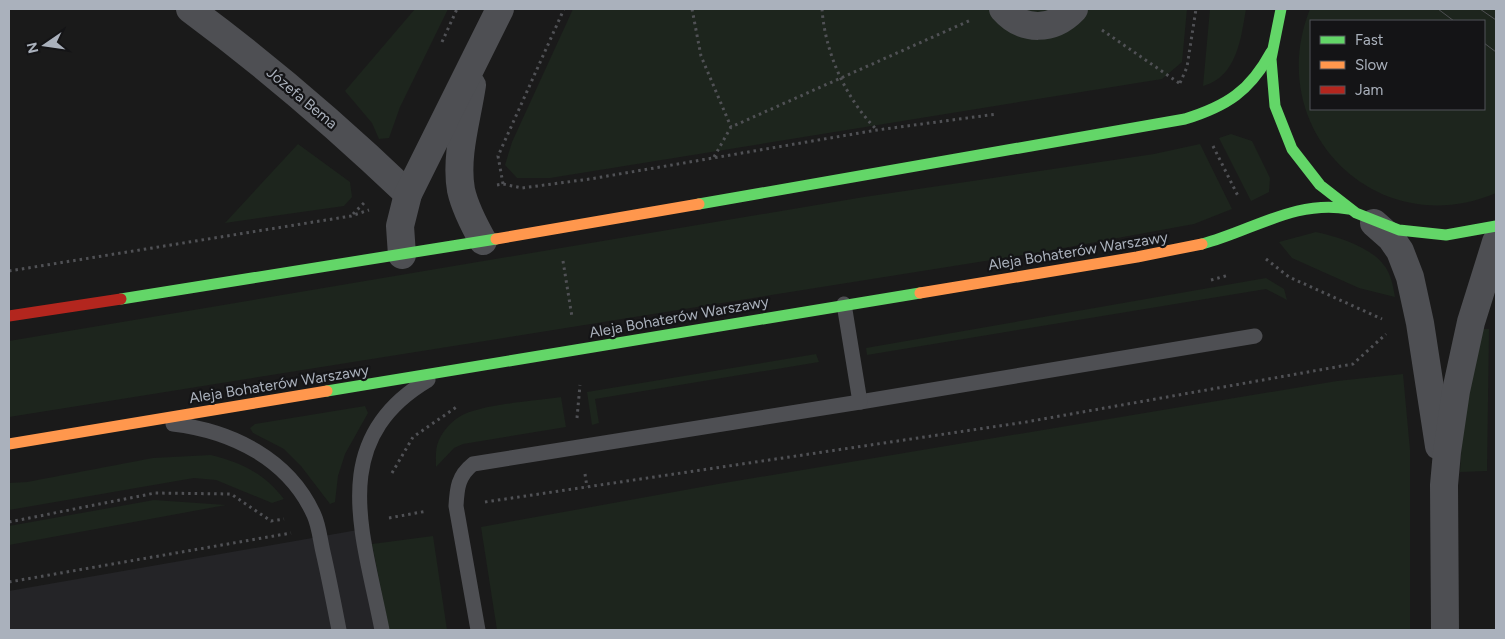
<svg xmlns="http://www.w3.org/2000/svg" width="1505" height="639" font-family="Figtree,sans-serif">
  <style>
    .built { fill: #242427 }
    .green { fill: #1d251d; fill-rule: evenodd }
    .lines { fill: none; stroke-linecap: round; stroke-linejoin: round }
    .path { stroke: #505155; stroke-width: 3; stroke-dasharray: 2.5 4; stroke-linecap: butt }
    .lane { stroke: #4e4f53; stroke-width: 15 }
    .street { stroke: #4e4f53; stroke-width: 28 }
    .fast { stroke: #63d668; stroke-width: 11 }
    .slow { stroke: #ff974d; stroke-width: 11 }
    .jam { stroke: #b3261e; stroke-width: 11 }
    .tram { stroke: #4e4f52; stroke-width: 1 }
    .labels { text-anchor: middle; dominant-baseline: central; stroke-width: 4.5; stroke-linejoin: round; paint-order: stroke }
    .street-label { font-size: 15px; fill: #aab1bc; stroke: #141416 }
  </style>
  <rect width="100%" height="100%" fill="#1a1a1a"/>
  <polygon class="built" points="369,528 389,630 9,630 9,591"/>
  <g class="green">
    <polygon points="415,9 448,9 400,107 389,138 379,139 372,123 345,91"/>
    <polygon points="573,9 1187,9 1182,62 1162,79 550,178 517,178 505,165 512,142"/>
    <path d="M1210 9H1246C1241 38 1237 77 1203 86Z"/>
    <path d="M1310 9H1496V193C1376 244 1262 129 1310 9ZM1311 21H1484V109H1311Z"/>
    <polygon points="1231,134 1252,141 1270,178 1269,192 1251,201 1219,138"/>
    <polygon points="298,144 350,182 352,197 344,206 225,223"/>
    <polygon points="1200,144 1232,209 1194,224 1047,251 9,417 9,341 864,197 1154,154"/>
    <path d="M1316 232C1336 236 1370 247 1383 264 1391 273 1393 286 1395 297L1359 288 1292 258 1279 242Z"/>
    <polygon points="1266,278 1284,289 1287,300 1266,289 867,355 866,348"/>
    <polygon points="1481,329 1489,329 1487,471 1460,472 1463,421"/>
    <polygon points="816,354 819,362 595,399 599,423 592,425 587,392"/>
    <polygon points="1403,374 1410,450 1410,630 497,630 481,527 718,484 1337,381"/>
    <path d="M561 397 566 427 463 444 454 448 436 467C436 458 435 448 439 440 443 431 451 422 459 417 480 404 535 401 561 397Z"/>
    <polygon points="365,406 368,413 345,454 338,476 335,502 330,504 301,466 284,449 253,433 250,428 255,424"/>
    <path d="M211 455C242 463 264 473 284 499L272 503 216 480 194 478 9 510V483L27 482 153 458Z"/>
    <polygon points="154,500 226,505 9,545 9,526"/>
    <polygon points="433,536 447,630 389,630 372,544"/>
  </g>
  <g class="lines">
    <g class="path">
      <polyline points="692,9 701,56 731,127"/>
      <path d="M822 9C825 53 846 99 877 130"/>
      <polyline points="1102,30 1179,83"/>
      <polyline points="442,42 457,9"/>
      <polyline points="1180,83 1187,67 1196,9"/>
      <polyline points="1213,146 1238,196"/>
      <polyline points="714,157 731,127 971,20"/>
      <polyline points="503,184 498,156 564,9"/>
      <polyline points="497,185 503,184 522,188 590,179 877,130 997,114"/>
      <polyline points="353,214 366,201"/>
      <polyline points="1266,259 1289,277 1382,319"/>
      <polyline points="563,261 572,317"/>
      <polyline points="9,271 351,216 369,210"/>
      <polyline points="1211,280 1229,275"/>
      <polyline points="577,418 580,385"/>
      <polyline points="392,473 413,437 458,406"/>
      <polyline points="585,474 587,487"/>
      <polyline points="485,502 1026,422 1353,364 1386,334"/>
      <polyline points="389,518 427,511"/>
      <polyline points="9,522 155,493 231,494 271,521 284,519"/>
      <polyline points="9,582 291,533"/>
    </g>
    <g class="lane">
      <polyline points="860,402 1255,336"/>
      <path d="M173 424C232 431 289 459 314 515 319 526 320 539 323 552 329 578 334 604 339 630"/>
      <path d="M382 630C364 536 325 441 428 380"/>
      <path d="M478 630 456 506C457 488 458 476 473 464L860 402 844 304"/>
    </g>
    <g class="street">
      <path d="M190 9C267 66 339 128 408 194"/>
      <path d="M1003 9C1023 32 1053 31 1074 9"/>
      <path d="M472 85C467 119 455 156 461 190 465 208 474 225 483 241"/>
      <polyline points="1374,223 1391,238 1400,251 1410,277 1420,323 1439,446"/>
      <polyline points="402,255 400,226 408,194 500,9"/>
      <polyline points="1445,630 1444,485 1447,452 1456,391 1471,322 1496,242"/>
    </g>
    <g class="fast">
      <polyline points="1281,9 1271,59 1275,106 1292,149 1320,185 1356,213 1399,230 1446,235 1496,226"/>
      <path d="M699 204 1185 119C1227 106 1250 91 1271 52"/>
      <path d="M1202 244C1252 231 1296 199 1349 209"/>
      <polyline points="121,299 496,239"/>
      <polyline points="327,391 920,293"/>
    </g>
    <g class="slow">
      <polyline points="496,239 699,204"/>
      <polyline points="920,293 1137,257 1202,244"/>
      <polyline points="9,444 327,391"/>
    </g>
    <polyline class="jam" points="9,316 121,299"/>
    <g class="tram">
      <polyline points="1438,9 1454,21"/>
      <polyline points="1480,9 1496,20"/>
      <polyline points="1484,43 1496,52"/>
    </g>
  </g>
  <g class="labels">
    <g class="street-label">
      <text transform="translate(302 98) rotate(40)">Józefa Bema</text>
      <text transform="translate(1078 251) rotate(-9)">Aleja Bohaterów Warszawy</text>
      <text transform="translate(679 317) rotate(-10)">Aleja Bohaterów Warszawy</text>
      <text transform="translate(279 384) rotate(-9)">Aleja Bohaterów Warszawy</text>
    </g>
  </g>
  <rect width="1505" height="639" fill="none" stroke="#aab1bc" stroke-width="20"/>
  <rect x="1310" y="20" width="175" height="90" fill="#141416" stroke="#505358"/>
  <rect x="1320" y="36" width="25" height="8" fill="#63d668" stroke="#505358"/>
  <text x="1355" y="45" font-size="15" fill="#aab1bc">Fast</text>
  <rect x="1320" y="61" width="25" height="8" fill="#ff974d" stroke="#505358"/>
  <text x="1355" y="70" font-size="15" fill="#aab1bc">Slow</text>
  <rect x="1320" y="86" width="25" height="8" fill="#b3261e" stroke="#505358"/>
  <text x="1355" y="95" font-size="15" fill="#aab1bc">Jam</text>
  <g transform="translate(45 45) rotate(257)" stroke="#141416" stroke-width="4" paint-order="stroke">
  <path d="M0-4L9 19L0 12L-9 19Z" fill="#aab1bc"/>
  <text y="-8" font-size="14" font-weight="bold" text-anchor="middle" fill="#aab1bc">N</text>
  </g>
</svg>
